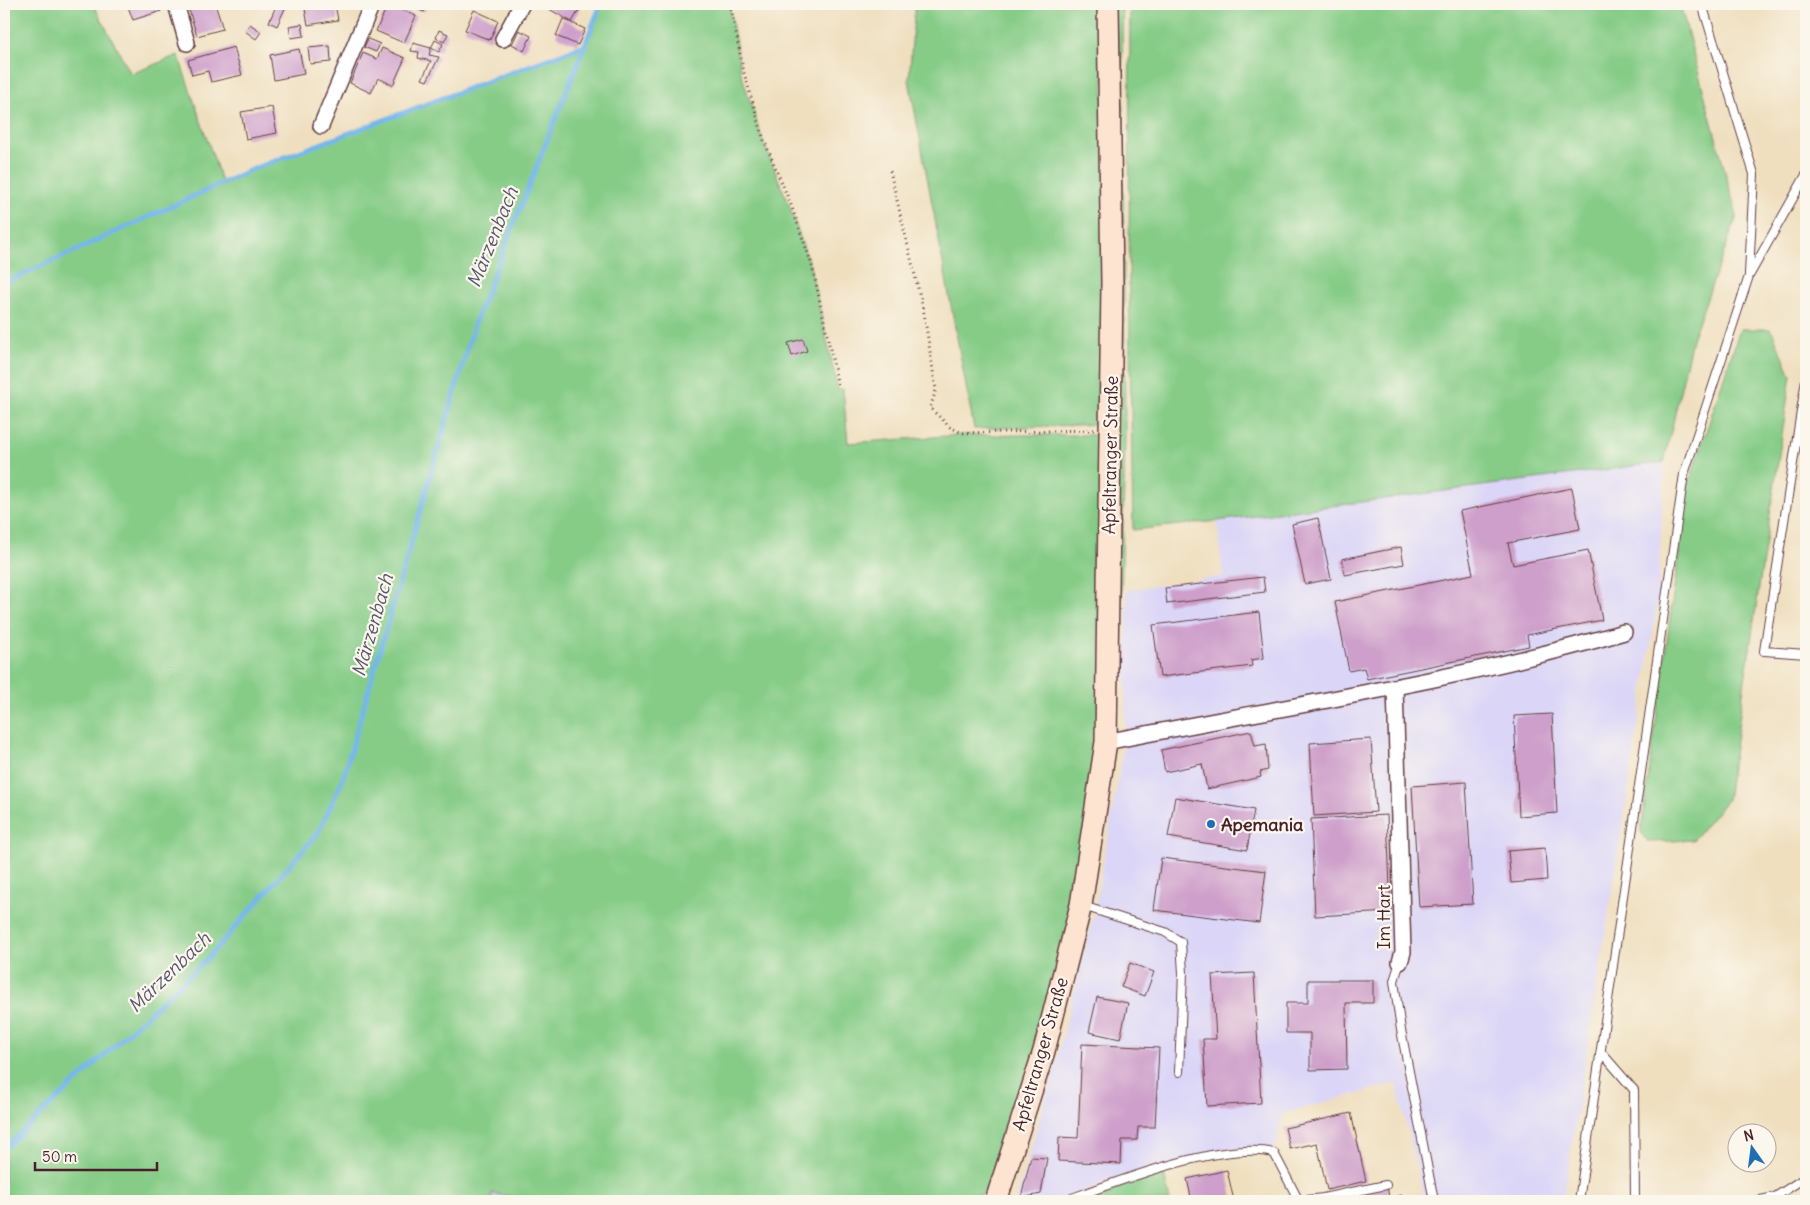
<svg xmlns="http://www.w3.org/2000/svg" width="1810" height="1205" font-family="Delius,sans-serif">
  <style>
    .built { fill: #dbd6f7 }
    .industrial { fill: #c1c2dd }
    .green { fill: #86cc87; stroke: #687659 }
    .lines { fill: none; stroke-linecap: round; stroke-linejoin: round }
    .stream { stroke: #75b7ea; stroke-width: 5 }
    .building { fill: #cd9fca }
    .lane-casing { stroke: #633c41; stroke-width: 10 }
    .street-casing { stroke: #633c41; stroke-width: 18 }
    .secondary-casing { stroke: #633c41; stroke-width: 24 }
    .path { stroke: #633c41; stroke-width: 3; stroke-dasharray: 1 4; stroke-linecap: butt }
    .lane { stroke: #fff; stroke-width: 8 }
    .street { stroke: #fff; stroke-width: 15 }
    .secondary { stroke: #fde4d0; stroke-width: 21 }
    .poi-dot { fill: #1f6fb2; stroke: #fbf7ec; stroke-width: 2 }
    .labels { text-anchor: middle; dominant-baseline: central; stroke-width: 4.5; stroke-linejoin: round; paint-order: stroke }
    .street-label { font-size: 18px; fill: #4a1f2b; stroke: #fbf7ec }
    .poi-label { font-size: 18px; font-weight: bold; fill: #4a1f2b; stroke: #fbf7ec; text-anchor: start }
    .water-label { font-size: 19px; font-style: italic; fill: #59546e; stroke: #fbf7ec }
  </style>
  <rect width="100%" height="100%" fill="#fbf7ec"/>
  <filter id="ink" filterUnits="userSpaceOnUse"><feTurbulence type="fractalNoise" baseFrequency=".02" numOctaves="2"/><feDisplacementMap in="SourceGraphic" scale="10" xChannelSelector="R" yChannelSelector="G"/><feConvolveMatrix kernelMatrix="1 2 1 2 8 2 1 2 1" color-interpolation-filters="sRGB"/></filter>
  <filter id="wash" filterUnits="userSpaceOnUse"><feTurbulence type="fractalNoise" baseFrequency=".0096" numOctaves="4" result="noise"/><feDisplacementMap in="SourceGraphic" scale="20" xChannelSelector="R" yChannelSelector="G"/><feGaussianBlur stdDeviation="1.12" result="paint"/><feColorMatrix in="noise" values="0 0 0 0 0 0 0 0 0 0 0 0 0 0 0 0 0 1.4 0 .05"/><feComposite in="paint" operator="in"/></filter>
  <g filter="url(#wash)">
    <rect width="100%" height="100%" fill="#efdfbf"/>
    <polygon class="built" points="1664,462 1658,599 1563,1201 1425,1201 1396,1083 1282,1114 1275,1151 1260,1146 1226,1150 1131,1174 1057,1201 1016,1201 1058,1055 1095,910 1125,740 1127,590 1223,576 1217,521"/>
    <polygon class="industrial" points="492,1192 534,1201 491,1201"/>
    <g class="green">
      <polygon points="4,4 93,4 131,74 178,55 223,185 253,170 586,46 603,4 729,4 741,73 763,141 789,205 810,266 838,390 843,389 848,443 961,435 1102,435 1100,741 1072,907 1037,1050 989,1192 962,1201 534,1201 492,1193 491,1201 4,1201 4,1151 48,1109 46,1107 4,1147"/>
      <polygon points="915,4 1103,4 1105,424 974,429 909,80"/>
      <polygon points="1112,4 1122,4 1125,436 1119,687 1112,687"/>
      <polygon points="1130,4 1680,4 1737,216 1692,339 1664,462 1217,521 1133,530 1129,283"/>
      <polygon points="1740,329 1771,329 1791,375 1727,800 1693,840 1648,842 1641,831 1688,486"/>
      <polygon points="1163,1170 1170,1201 1072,1201"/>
    </g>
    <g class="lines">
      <g class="stream">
        <polyline points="4,283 253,169 585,45"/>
        <polyline points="4,1149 209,957 318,833 342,781 475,322 601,4"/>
      </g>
    </g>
    <g id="blocks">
      <g class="building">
        <polygon points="127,4 159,4 161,11 133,20"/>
        <polygon points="211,4 215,4 223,29 197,36 189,10"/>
        <polygon points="277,4 287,4 277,26 269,22"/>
        <polygon points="304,4 335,4 338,20 308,25"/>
        <polygon points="388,4 416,16 404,43 376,31"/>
        <polygon points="416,4 428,4 424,12 414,8"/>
        <polygon points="540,4 580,4 582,5 572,22"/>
        <polygon points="474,10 498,21 490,40 465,30"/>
        <polygon points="563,19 585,29 578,45 556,36"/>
        <polygon points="250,24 261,32 256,39 245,31"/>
        <polygon points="302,24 304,36 291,38 289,26"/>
        <polygon points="439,30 448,34 444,42 436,38"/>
        <polygon points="519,30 531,36 524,51 512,44"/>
        <polygon points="368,39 380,44 376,52 364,47"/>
        <polygon points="435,40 443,44 439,52 431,48"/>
        <polygon points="413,43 431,48 429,55 439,57 427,81 422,79 431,61 418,58 419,52 411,51"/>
        <polygon points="330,46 331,62 310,64 308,48"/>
        <polygon points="234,47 242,75 211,82 208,71 192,75 188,60"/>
        <polygon points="382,48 405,58 393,85 378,78 371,93 350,83 363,53 377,59"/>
        <polygon points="299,49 304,74 274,80 270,55"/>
        <polygon points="272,107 277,133 246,139 241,112"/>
        <polygon points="803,339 807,351 792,356 788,343"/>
        <polygon points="1572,488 1580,529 1508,543 1513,565 1588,550 1602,620 1527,635 1529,646 1367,679 1364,668 1349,671 1335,602 1473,574 1460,511"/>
        <polygon points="1318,518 1331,579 1305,584 1292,524"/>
        <polygon points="1401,547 1404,564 1345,575 1342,559"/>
        <polygon points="1263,577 1265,592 1167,604 1165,588"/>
        <polygon points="1259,612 1264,658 1251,660 1252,666 1160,677 1153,625"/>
        <polygon points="1552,714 1557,813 1519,816 1514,716"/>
        <polygon points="1251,731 1255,746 1266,744 1268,770 1260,772 1261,777 1207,789 1202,764 1165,772 1161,750"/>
        <polygon points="1371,739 1376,812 1314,816 1310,743"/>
        <polygon points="1466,782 1473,904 1419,907 1412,786"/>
        <polygon points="1175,797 1254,810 1247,850 1168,837"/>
        <polygon points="1387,815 1391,912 1315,916 1311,819"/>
        <polygon points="1545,848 1547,880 1511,883 1508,851"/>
        <polygon points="1161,858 1266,871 1259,923 1154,910"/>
        <polygon points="1130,963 1154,972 1145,996 1121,987"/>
        <polygon points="1254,973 1261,1103 1207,1106 1203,1039 1216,1039 1212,975"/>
        <polygon points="1308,980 1373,980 1373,1003 1346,1003 1347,1069 1310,1070 1310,1033 1286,1033 1286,1003 1308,1003"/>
        <polygon points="1097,997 1128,1003 1120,1039 1089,1032"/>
        <polygon points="1082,1044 1159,1048 1155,1127 1138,1127 1137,1140 1122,1140 1121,1164 1058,1161 1059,1137 1078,1138"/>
        <polygon points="1351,1113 1366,1181 1327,1190 1317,1143 1290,1149 1285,1128"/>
        <polygon points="1031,1157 1047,1158 1041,1194 1021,1198"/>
        <polygon points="1227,1170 1234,1201 1192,1201 1187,1179"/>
        <polygon points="1387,1185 1389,1198 1402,1195 1403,1201 1319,1201"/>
      </g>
    </g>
  </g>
  <g filter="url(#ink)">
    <use href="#blocks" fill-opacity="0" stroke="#633c41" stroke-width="1"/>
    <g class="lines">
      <defs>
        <g id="lane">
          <polyline points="1702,4 1754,174 1749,274"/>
          <polyline points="1806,379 1764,651 1806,654"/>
          <polyline points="1083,906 1165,932 1181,942 1183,973 1179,1072"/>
          <polyline points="1400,962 1394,981 1401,1030 1434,1201"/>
          <polyline points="1601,1052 1634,1090 1635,1201"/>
          <path d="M1064 1201C1116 1182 1221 1141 1274 1153L1299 1201 1323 1198 1386 1185"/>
          <polyline points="1579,1201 1684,474 1749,276 1806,175"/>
          <polyline points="1756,1201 1775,1197 1806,1177"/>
        </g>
        <g id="street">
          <polyline points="176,4 187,43"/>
          <polyline points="503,39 522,4"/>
          <polyline points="321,126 372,4"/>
          <polyline points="1395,687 1403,952 1400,962"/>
          <path d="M1106 742C1279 707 1454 682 1624 632"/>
        </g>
        <polyline id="secondary" points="996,1201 1044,1051 1081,905 1106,742 1112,284 1108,4"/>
      </defs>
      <use href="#lane" class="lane-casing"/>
      <use href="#street" class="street-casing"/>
      <use href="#secondary" class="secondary-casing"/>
      <g class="path">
        <polyline points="730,4 744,73 764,140 791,205 812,265 838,386"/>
        <polyline points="890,171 924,313 936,390 930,408 950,427 962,433 1094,430"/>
      </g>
      <use href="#lane" class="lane"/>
      <use href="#street" class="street"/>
      <use href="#secondary" class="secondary"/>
    </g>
  </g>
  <circle class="poi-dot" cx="1211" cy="824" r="5"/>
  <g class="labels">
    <g class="street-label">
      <text transform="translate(1110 455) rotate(-89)">Apfeltranger Straße</text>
      <text transform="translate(1383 917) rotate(-90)">Im Hart</text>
      <text transform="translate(1040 1054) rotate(-74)">Apfeltranger Straße</text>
    </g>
    <g class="poi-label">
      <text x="1221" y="824">Apemania</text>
    </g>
    <g class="water-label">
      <text transform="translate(492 237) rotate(-68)">Märzenbach</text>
      <text transform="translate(372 625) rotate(-74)">Märzenbach</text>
      <text transform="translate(169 972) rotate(-44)">Märzenbach</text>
    </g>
  </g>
  <rect width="1810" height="1205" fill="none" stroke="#fbf7ec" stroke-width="20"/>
  <g transform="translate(1752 1148) rotate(346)"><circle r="24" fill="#fbf7ec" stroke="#b4a19f"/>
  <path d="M0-4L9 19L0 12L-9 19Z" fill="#1f6fb2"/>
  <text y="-8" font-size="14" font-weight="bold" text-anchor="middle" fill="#4a1f2b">N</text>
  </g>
  <path d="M35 1162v8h122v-8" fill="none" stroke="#4a1f2b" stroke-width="2.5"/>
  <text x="42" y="1162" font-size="15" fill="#4a1f2b" stroke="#fbf7ec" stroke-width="4" paint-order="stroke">50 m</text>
</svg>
